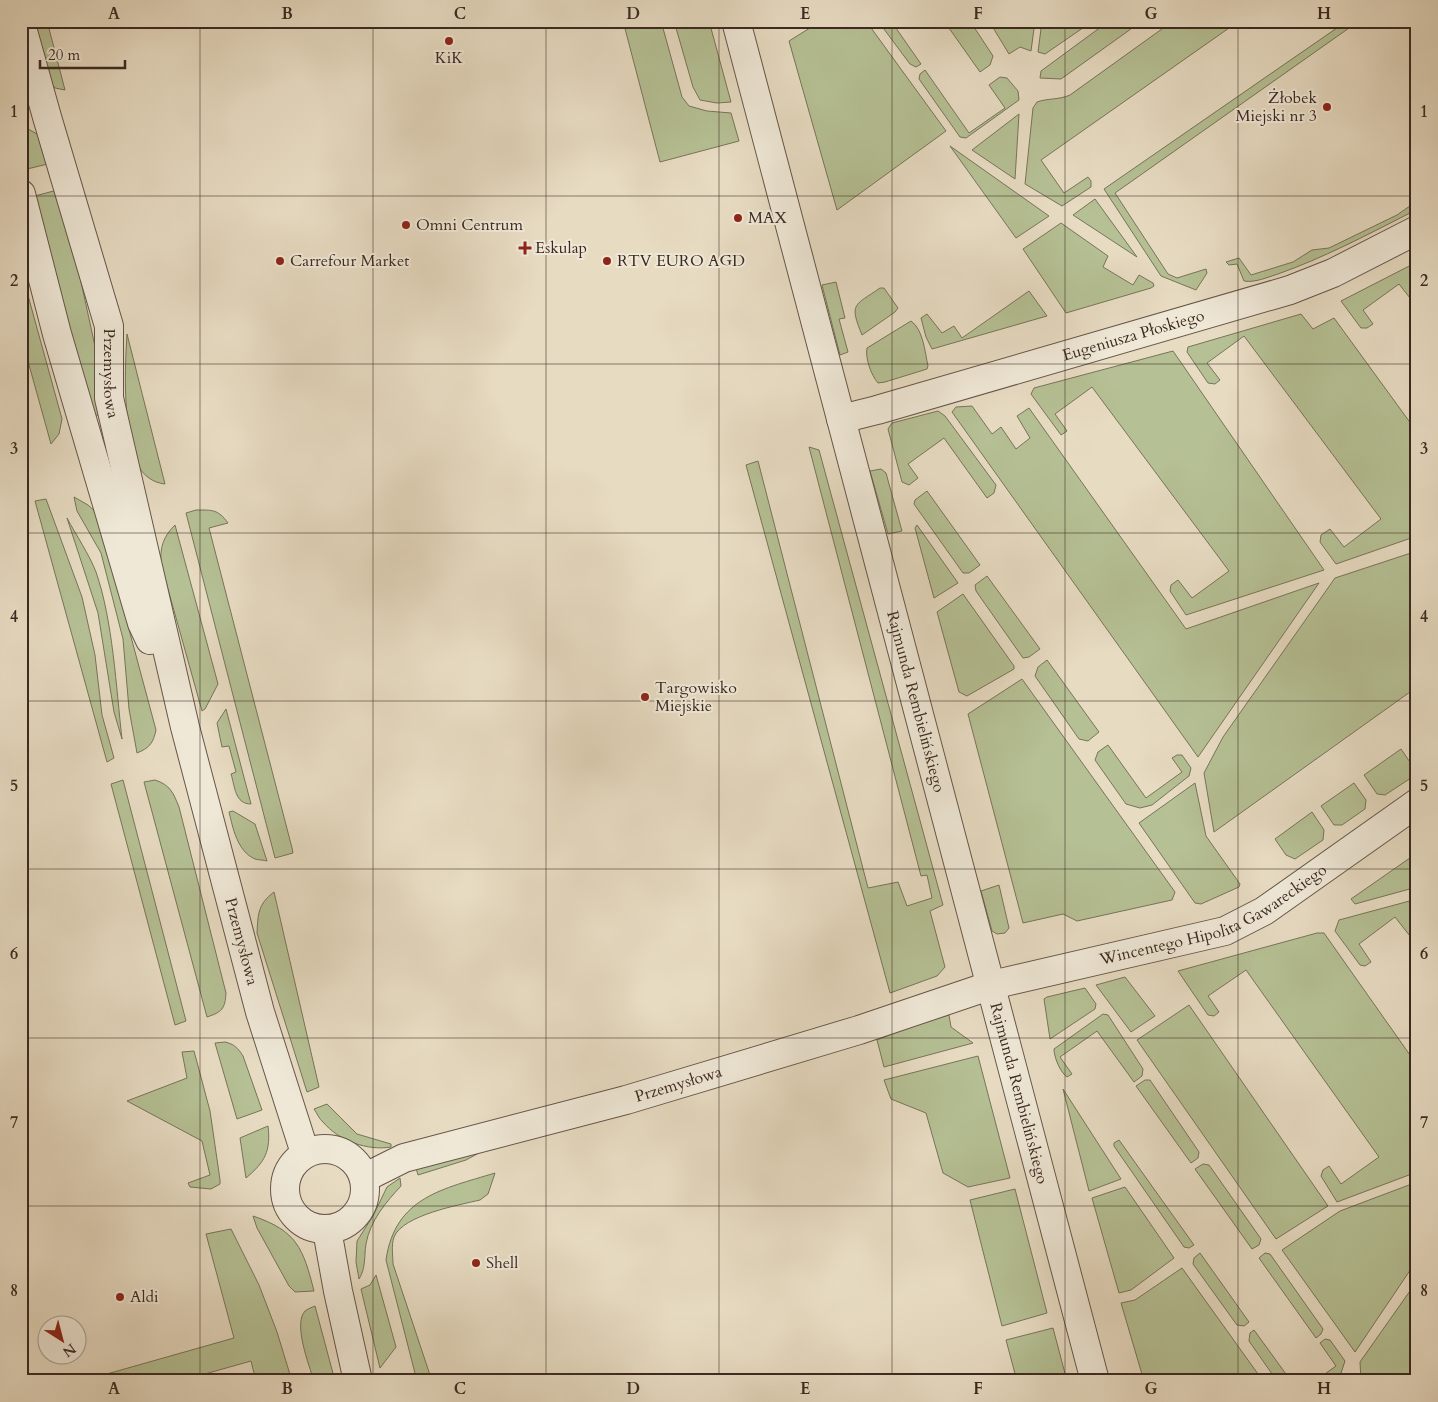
<svg xmlns="http://www.w3.org/2000/svg" width="1438" height="1402" font-family="Cardo,serif">
  <style>
    .green { fill: #b5c094; stroke: #78745a }
    .lines { fill: none; stroke-linecap: round; stroke-linejoin: round }
    .minor-casing { stroke: #665649; stroke-width: 30 }
    .minor { stroke: #efe8d7; stroke-width: 28 }
    .grid { fill: none; stroke: #3b2921; stroke-width: 1; stroke-opacity: 0.55 }
    .poi-dot { fill: #8f2418; stroke: #efe8d7; stroke-width: 2 }
    .labels { text-anchor: middle; dominant-baseline: central; stroke-width: 4; stroke-linejoin: round; paint-order: stroke }
    .poi-label { font-size: 16px; fill: #3b2921; stroke: #efe8d7; text-anchor: start }
    .street-label { font-size: 16px; fill: #3b2921; stroke: #efe8d7 }
    .neatline { fill: none; stroke: #3b2921; stroke-width: 2 }
    .grid-label { font-size: 16px; text-anchor: middle; font-weight: bold; fill: #3b2921 }
  </style>
  <rect width="100%" height="100%" fill="#e7dbc2"/>
  <filter id="stains"><feTurbulence type="fractalNoise" baseFrequency=".004" numOctaves="4"/><feColorMatrix values="0 0 0 0 .2 0 0 0 0 .09 0 0 0 0 .02 0 0 0 .5 -.17"/></filter>
  <radialGradient id="worn" r=".72"><stop offset=".6" stop-color="#630" stop-opacity="0"/><stop offset="1" stop-color="#630" stop-opacity=".3"/></radialGradient>
  <g class="green">
    <polygon points="30,21 47,21 65,90 55,88 48,79"/>
    <polygon points="623,21 661,21 682,97 689,106 707,111 731,113 739,141 660,162"/>
    <polygon points="674,21 709,21 731,102 717,103 700,100 693,87"/>
    <polygon points="821,21 866,21 946,131 837,210 789,41"/>
    <polygon points="878,21 891,21 921,64 916,67 910,64"/>
    <polygon points="944,21 970,21 993,56 990,65 980,72"/>
    <polygon points="989,21 1035,21 1031,51 1020,47 1009,54"/>
    <polygon points="1042,21 1093,21 1045,54 1038,52"/>
    <polygon points="1109,21 1142,21 1061,79 1040,78 1041,71"/>
    <path d="M1173 21H1239L1041 160 1064 193 1088 177 1091 181V187L1062 206 1025 184 1033 108 1037 102C1048 98 1059 100 1070 95Z"/>
    <polygon points="1347,21 1359,21 1115,193 1168,274 1177,278 1206,269 1207,273 1196,290 1161,276 1104,189"/>
    <polygon points="925,70 969,133 1005,108 989,85 1000,77 1007,78 1018,91 1019,100 966,138 960,137 919,79 920,74"/>
    <polygon points="1019,114 1015,179 972,150"/>
    <polygon points="21,125 37,134 46,135 52,163 27,169 21,142"/>
    <polygon points="950,146 1049,216 1016,238"/>
    <polygon points="61,189 96,351 99,414 96,416 92,414 35,196"/>
    <polygon points="1095,199 1137,257 1073,215"/>
    <path d="M1417 201V208L1408 214C1365 236 1323 258 1278 274 1268 277 1255 283 1244 281L1237 264 1229 265 1226 262 1239 258 1251 275 1293 262 1312 250 1329 248 1397 215Z"/>
    <polygon points="1061,223 1108,256 1103,267 1133,285 1139,275 1153,283 1154,286 1151,288 1066,313 1023,249"/>
    <polygon points="1417,262 1417,307 1399,284 1363,310 1373,324 1367,328 1361,328 1341,301"/>
    <polygon points="21,270 62,419 59,434 51,444 21,336"/>
    <polygon points="836,282 845,318 839,319 848,352 840,355 822,285"/>
    <path d="M880 288H884L898 308 895 312 862 335C849 303 854 306 880 288Z"/>
    <polygon points="1029,291 1047,316 932,349 926,337 921,318 927,314 942,333 954,326 962,338"/>
    <polygon points="1301,314 1313,329 1334,318 1417,432 1417,536 1336,564 1320,542 1321,535 1330,529 1344,547 1381,519 1244,336 1207,363 1220,380 1215,384 1208,383 1187,352 1188,347"/>
    <path d="M911 321C923 329 925 352 928 366L927 369 885 382 878 383C871 375 865 358 867 348Z"/>
    <path d="M127 334 165 484C154 483 143 476 138 465 133 455 131 442 129 431 124 399 125 367 127 334Z"/>
    <polygon points="1173,351 1324,570 1186,615 1170,591 1171,585 1178,580 1192,598 1229,571 1092,387 1055,414 1067,431 1061,435 1031,394 1034,388"/>
    <polygon points="972,406 992,434 1001,427 1016,449 1030,438 1017,416 1029,408 1186,629 1319,583 1198,757 952,412 956,407"/>
    <polygon points="938,411 945,416 996,485 994,493 987,498 944,438 908,464 918,478 909,485 902,482 888,429 892,423"/>
    <polygon points="809,447 819,450 943,905 930,911 945,967 937,976 890,993 746,465 758,461 868,888 898,882 907,906 932,898 927,875 921,876"/>
    <polygon points="881,469 886,473 902,531 888,534 870,471"/>
    <polygon points="927,491 980,565 969,573 963,573 914,504 915,500"/>
    <path d="M74 497 88 505 98 514 156 730C153 744 149 748 137 753L129 709 123 639 101 553 77 511Z"/>
    <polygon points="46,499 82,597 95,655 102,715 114,758 107,762 35,501"/>
    <path d="M196 510C212 510 218 509 228 523L209 528 292 848 293 853 275 858 186 513Z"/>
    <path d="M67 518C76 535 89 554 96 572 113 621 116 687 122 739L114 712 98 613Z"/>
    <path d="M175 525 218 684 205 709 202 711 161 564C160 547 163 537 175 525Z"/>
    <polygon points="917,525 958,583 934,598 915,528"/>
    <polygon points="1417,551 1417,687 1214,832 1204,773 1223,737 1335,578"/>
    <polygon points="987,576 1040,649 1029,657 1023,658 976,591 975,585"/>
    <polygon points="963,594 1014,666 1014,669 967,696 959,692 937,612"/>
    <polygon points="1047,660 1099,732 1088,741 1079,739 1035,676 1038,667"/>
    <polygon points="1022,679 1175,892 1172,900 1077,921 1063,914 1023,923 968,714"/>
    <path d="M226 709 251 804C235 804 235 787 231 774L236 772 229 746 222 747 217 723Z"/>
    <polygon points="1108,745 1146,798 1182,772 1172,758 1177,755 1182,755 1191,768 1189,776 1152,805 1140,808 1126,804 1095,760 1098,752"/>
    <polygon points="1401,749 1414,768 1414,776 1385,795 1377,794 1364,775"/>
    <polygon points="123,780 186,1021 175,1025 111,784"/>
    <path d="M155 780C170 785 173 792 179 807L226 993C225 1009 222 1012 207 1017L144 782Z"/>
    <polygon points="1195,783 1206,836 1240,884 1239,887 1201,904 1195,903 1139,823"/>
    <polygon points="1354,783 1366,800 1365,809 1342,825 1334,825 1321,806"/>
    <path d="M233 811 255 824 267 861C264 860 258 860 255 859 237 851 233 828 229 812Z"/>
    <polygon points="1312,812 1324,830 1323,840 1295,859 1286,855 1275,839"/>
    <polygon points="1417,853 1417,887 1355,904 1351,899"/>
    <polygon points="999,885 1009,928 1005,933 997,934 992,931 981,891"/>
    <path d="M274 892 319 1087 307 1092 257 933C258 914 258 904 274 892Z"/>
    <polygon points="1417,899 1417,945 1395,917 1359,944 1371,962 1365,966 1360,965 1335,931 1339,920"/>
    <polygon points="1317,933 1324,933 1417,1065 1417,1172 1337,1202 1321,1176 1323,1170 1329,1166 1341,1184 1379,1157 1246,970 1208,996 1219,1012 1214,1016 1208,1015 1178,971"/>
    <polygon points="1125,977 1155,1016 1131,1032 1096,985"/>
    <polygon points="1085,988 1096,1004 1095,1009 1050,1039 1044,999 1047,997"/>
    <polygon points="1189,1005 1328,1206 1276,1239 1137,1040"/>
    <path d="M1103 1014 1108 1015 1143 1069 1142 1076 1134 1082 1097 1031 1060 1057 1072 1074 1067 1077C1060 1072 1054 1057 1054 1049Z"/>
    <polygon points="949,1015 951,1027 973,1043 884,1067 877,1040 909,1027"/>
    <path d="M225 1042C234 1044 238 1048 243 1056L262 1110 237 1119 215 1043Z"/>
    <polygon points="194,1051 210,1111 220,1180 220,1184 211,1189 190,1187 188,1183 210,1175 202,1141 127,1101 187,1078 182,1052"/>
    <polygon points="978,1056 1010,1178 968,1187 943,1173 926,1113 891,1099 884,1080"/>
    <polygon points="1145,1080 1150,1080 1199,1152 1198,1158 1191,1163 1136,1086"/>
    <polygon points="1063,1089 1121,1179 1089,1191"/>
    <path d="M327 1104 357 1134 391 1144V1147C368 1151 339 1141 323 1122 319 1119 317 1113 314 1109Z"/>
    <path d="M268 1126C271 1151 265 1162 246 1178L240 1138Z"/>
    <polygon points="1119,1140 1194,1245 1189,1248 1184,1247 1114,1146 1114,1143"/>
    <polygon points="479,1153 466,1160 418,1175 416,1168 466,1154"/>
    <polygon points="1203,1164 1209,1165 1261,1239 1259,1245 1252,1249 1195,1169"/>
    <path d="M495 1173 488 1194 480 1200C459 1205 403 1215 394 1237 391 1246 393 1256 393 1264L432 1381H417L386 1260C395 1197 443 1189 495 1173Z"/>
    <path d="M400 1178 401 1186C386 1202 370 1221 366 1244 364 1256 366 1268 359 1279L356 1262 357 1241 373 1216 387 1187Z"/>
    <polygon points="1417,1182 1417,1260 1355,1352 1282,1250 1340,1211"/>
    <polygon points="1125,1187 1174,1258 1131,1290 1119,1293 1092,1198"/>
    <polygon points="1015,1189 1047,1313 1002,1326 970,1200"/>
    <path d="M253 1216C297 1231 303 1248 314 1291L295 1292 289 1286 257 1228Z"/>
    <polygon points="231,1229 259,1285 277,1332 292,1381 256,1381 251,1361 180,1381 82,1381 234,1338 206,1234"/>
    <polygon points="1200,1253 1249,1322 1244,1326 1237,1325 1193,1264 1194,1258"/>
    <polygon points="1265,1253 1270,1254 1323,1329 1321,1334 1316,1338 1259,1258"/>
    <polygon points="1182,1268 1263,1381 1144,1381 1121,1303 1135,1300"/>
    <polygon points="376,1275 396,1347 380,1368 361,1289 370,1285"/>
    <polygon points="1417,1281 1417,1381 1361,1381 1360,1362"/>
    <path d="M315 1306 335 1381H314C309 1365 293 1324 305 1311 307 1309 313 1307 315 1306Z"/>
    <polygon points="1053,1328 1067,1381 1017,1381 1006,1340"/>
    <polygon points="1254,1330 1291,1381 1277,1381 1249,1341 1250,1333"/>
    <polygon points="1325,1339 1330,1340 1345,1361 1341,1373 1326,1381 1315,1381 1336,1366 1320,1343"/>
  </g>
  <g class="lines">
    <defs>
      <g id="minor">
        <path id="s1" d="M736 21 1095 1381"/>
        <path id="s2" d="M21 24 47 117 109 326V398L185 727 260 1012 305 1153"/>
        <polyline points="21,194 57,334 142,623 150,640"/>
        <path id="s3" d="M841 419 877 410 1290 290 1333 273 1417 230"/>
        <circle cx="325" cy="1189" r="40"/>
        <path id="s4" d="M364 1178 404 1158 626 1100 859 1030 992 985 1225 931 1264 911 1417 803"/>
        <polyline points="327,1230 338,1291 358,1381"/>
      </g>
    </defs>
    <use href="#minor" class="minor-casing"/>
    <use href="#minor" class="minor"/>
  </g>
  <path class="grid" d="M200 21V1381M373 21V1381M546 21V1381M719 21V1381M892 21V1381M1065 21V1381M1238 21V1381M21 196H1417M21 364H1417M21 533H1417M21 701H1417M21 869H1417M21 1038H1417M21 1206H1417"/>
  <g class="poi-dot">
    <circle cx="449" cy="41" r="5"/>
    <circle cx="1327" cy="107" r="5"/>
    <circle cx="738" cy="218" r="5"/>
    <circle cx="406" cy="225" r="5"/>
    <path d="M522.5 240.5h5v5h5v5h-5v5h-5v-5h-5v-5h5z"/>
    <circle cx="280" cy="261" r="5"/>
    <circle cx="607" cy="261" r="5"/>
    <circle cx="645" cy="697" r="5"/>
    <circle cx="476" cy="1263" r="5"/>
    <circle cx="120" cy="1297" r="5"/>
  </g>
  <g class="labels">
    <g class="poi-label">
      <text x="449" y="58" text-anchor="middle">KiK</text>
      <text x="1317" y="98" text-anchor="end">Żłobek<tspan x="1317" dy="18">Miejski nr 3</tspan></text>
      <text x="748" y="218">MAX</text>
      <text x="416" y="225">Omni Centrum</text>
      <text x="535" y="248">Eskulap</text>
      <text x="290" y="261">Carrefour Market</text>
      <text x="617" y="261">RTV EURO AGD</text>
      <text x="655" y="688">Targowisko<tspan x="655" dy="18">Miejskie</tspan></text>
      <text x="486" y="1263">Shell</text>
      <text x="130" y="1297">Aldi</text>
    </g>
    <g class="street-label">
      <text stroke="none"><textPath href="#s3" startOffset="304">Eugeniusza Płoskiego</textPath></text>
      <text stroke="none"><textPath href="#s2" startOffset="362">Przemysłowa</textPath></text>
      <text stroke="none"><textPath href="#s1" startOffset="704">Rajmunda Rembielińskiego</textPath></text>
      <text stroke="none"><textPath href="#s4" startOffset="892">Wincentego Hipolita Gawareckiego</textPath></text>
      <text stroke="none"><textPath href="#s2" startOffset="946">Przemysłowa</textPath></text>
      <text stroke="none"><textPath href="#s4" startOffset="329">Przemysłowa</textPath></text>
      <text stroke="none"><textPath href="#s1" startOffset="1109">Rajmunda Rembielińskiego</textPath></text>
    </g>
  </g>
  <rect width="1438" height="1402" fill="none" stroke="#e7dbc2" stroke-width="55"/>
  <g transform="translate(62 1340) rotate(144)"><circle r="24" fill="#efe8d7" stroke="#a79c8e"/>
  <path d="M0-4L9 19L0 12L-9 19Z" fill="#8f2418"/>
  <text y="-8" font-size="14" font-weight="bold" text-anchor="middle" fill="#3b2921">N</text>
  </g>
  <path d="M40 60v8h85v-8" fill="none" stroke="#3b2921" stroke-width="2.5"/>
  <text x="48" y="60" font-size="15" fill="#3b2921" stroke="#efe8d7" stroke-width="4" paint-order="stroke">20 m</text>
  <rect x="28" y="28" width="1382" height="1346" class="neatline"/>
  <g class="grid-label">
    <text x="114" y="19">A</text>
    <text x="287" y="19">B</text>
    <text x="460" y="19">C</text>
    <text x="633" y="19">D</text>
    <text x="805" y="19">E</text>
    <text x="978" y="19">F</text>
    <text x="1151" y="19">G</text>
    <text x="1324" y="19">H</text>
    <text x="14" y="117">1</text>
    <text x="1424" y="117">1</text>
    <text x="14" y="286">2</text>
    <text x="1424" y="286">2</text>
    <text x="14" y="454">3</text>
    <text x="1424" y="454">3</text>
    <text x="14" y="622">4</text>
    <text x="1424" y="622">4</text>
    <text x="14" y="791">5</text>
    <text x="1424" y="791">5</text>
    <text x="14" y="959">6</text>
    <text x="1424" y="959">6</text>
    <text x="14" y="1128">7</text>
    <text x="1424" y="1128">7</text>
    <text x="14" y="1296">8</text>
    <text x="1424" y="1296">8</text>
    <text x="114" y="1394">A</text>
    <text x="287" y="1394">B</text>
    <text x="460" y="1394">C</text>
    <text x="633" y="1394">D</text>
    <text x="805" y="1394">E</text>
    <text x="978" y="1394">F</text>
    <text x="1151" y="1394">G</text>
    <text x="1324" y="1394">H</text>
  </g>
  <rect width="100%" height="100%" filter="url(#stains)"/>
  <rect width="100%" height="100%" fill="url(#worn)"/>
</svg>
